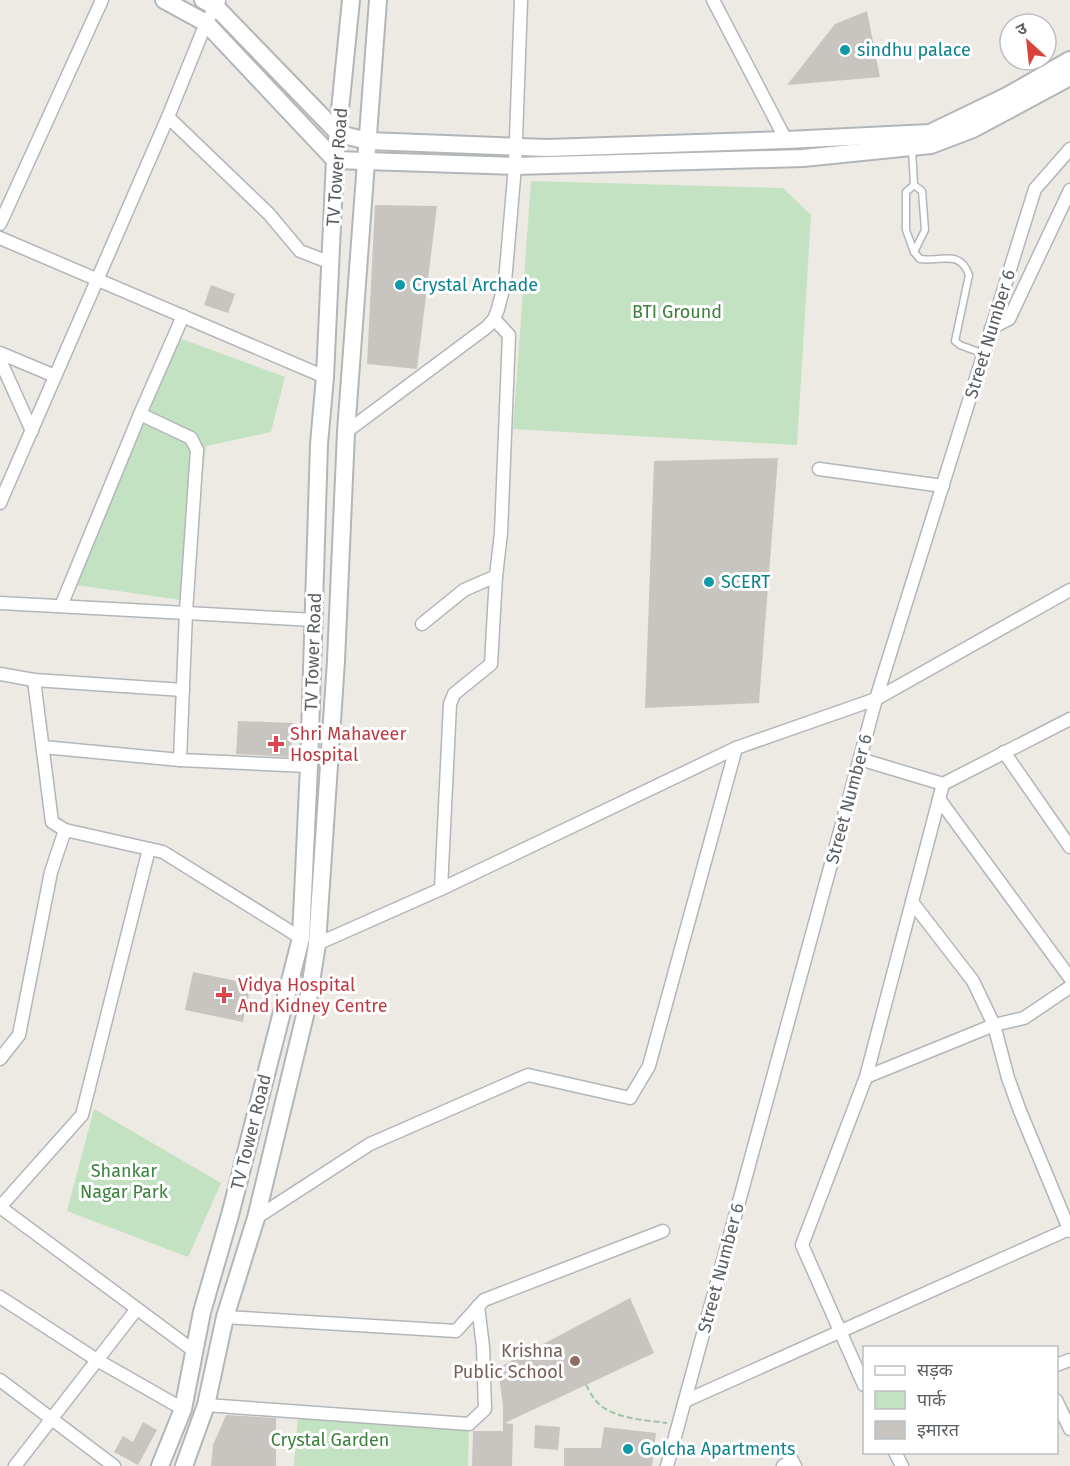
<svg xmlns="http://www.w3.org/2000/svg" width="1070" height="1466" font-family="'Fira Sans','Noto Sans Devanagari',sans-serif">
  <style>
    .green { fill: #c3e2c2 }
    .building { fill: #c8c5c0 }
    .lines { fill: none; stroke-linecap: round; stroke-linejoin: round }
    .lane-casing { stroke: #b3b6b9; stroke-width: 9 }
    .street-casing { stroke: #b3b6b9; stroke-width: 15 }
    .secondary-casing { stroke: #b2b6b9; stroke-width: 20 }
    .path { stroke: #9cc3a5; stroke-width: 2; stroke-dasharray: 6 3; stroke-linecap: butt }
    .lane { stroke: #fff; stroke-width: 6 }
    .street { stroke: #fff; stroke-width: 12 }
    .secondary { stroke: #fff; stroke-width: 16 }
    .culture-dot { fill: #0f9aa8; stroke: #fff; stroke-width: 2 }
    .health-dot { fill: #e0444e; stroke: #fff; stroke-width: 2 }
    .education-dot { fill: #8d6e63; stroke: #fff; stroke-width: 2 }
    .labels { text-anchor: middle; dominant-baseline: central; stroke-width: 6; stroke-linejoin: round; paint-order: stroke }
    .culture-label { font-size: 18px; fill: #0d838f; stroke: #fff; text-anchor: start }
    .street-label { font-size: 18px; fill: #5b5f62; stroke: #fff }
    .park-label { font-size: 18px; fill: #3c813d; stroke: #fff }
    .health-label { font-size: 18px; fill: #be3a42; stroke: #fff; text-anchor: start }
    .education-label { font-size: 18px; fill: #785e54; stroke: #fff; text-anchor: end }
  </style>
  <rect width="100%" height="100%" fill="#edeae3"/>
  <g class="green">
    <polygon points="531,181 783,188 811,215 797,445 513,429"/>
    <polygon points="179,338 285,377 271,432 206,446 188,601 76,585 136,425"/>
    <polygon points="94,1109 221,1183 188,1257 67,1211"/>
    <polygon points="298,1417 469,1424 468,1466 294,1466"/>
  </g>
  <g class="building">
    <polygon points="867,11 880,77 787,85 835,24"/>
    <polygon points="375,205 437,206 417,369 367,364"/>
    <polygon points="211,285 235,294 228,313 204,305"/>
    <polygon points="778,458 759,703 645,708 654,461"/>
    <polygon points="238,721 293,723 291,757 236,754"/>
    <polygon points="193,972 251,984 243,1022 185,1010"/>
    <polygon points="630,1298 654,1353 505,1423 513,1424 512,1466 472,1466 473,1431 503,1431 503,1406 498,1368"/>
    <polygon points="226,1415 276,1418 276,1466 211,1466 213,1445"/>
    <polygon points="143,1422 157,1430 138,1465 114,1452 123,1436 133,1442"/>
    <polygon points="535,1425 560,1427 558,1450 534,1448"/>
    <polygon points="604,1427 656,1433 652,1466 564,1466 564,1448 601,1448"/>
  </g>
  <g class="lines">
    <defs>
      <g id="lane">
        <polyline points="912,149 914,185 906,192 906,230 914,252 925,230 922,191 914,185"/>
        <path d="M914 252 920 259C941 262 960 249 969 275L955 341 960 345 984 354"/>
      </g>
      <g id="street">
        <polyline points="713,0 786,140"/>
        <polyline points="168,117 269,214 300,251 331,263"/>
        <polyline points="0,224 102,0"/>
        <polyline points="0,238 325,377"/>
        <polyline points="991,328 1009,319 1070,190"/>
        <polyline points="0,353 55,376"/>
        <polyline points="0,360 32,431"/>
        <polyline points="140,414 191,438 197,450 186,612 180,760 309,766"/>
        <polyline points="346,432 487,327 494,319 498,309 505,282 515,166 521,0"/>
        <polyline points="819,469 943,486"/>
        <polyline points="0,503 168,117 206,23 219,1"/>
        <polyline points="0,603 314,620"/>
        <polyline points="61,606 140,414 183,316"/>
        <polyline points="422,624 464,590 496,576"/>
        <polyline points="0,674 34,680 183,690"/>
        <polyline points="34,680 52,822 65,830"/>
        <polyline points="43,747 180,760"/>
        <polyline points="1004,752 1070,847"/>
        <polyline points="860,759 943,784 866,1077 802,1245 864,1385"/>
        <polyline points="943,784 1070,719"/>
        <polyline points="939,799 1070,978"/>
        <polyline points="441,889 450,704 454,694 491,664 496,576 501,533 509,335 494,319"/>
        <polyline points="912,902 973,981 994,1025 1008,1078 1020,1111 1069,1229"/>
        <polyline points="317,944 441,889 736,748 876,699 1070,590"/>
        <polyline points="0,1059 19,1035 51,872 65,830 163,852 301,938"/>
        <polyline points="866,1077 994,1025 1024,1018 1070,987"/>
        <polyline points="0,1207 82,1115 149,849"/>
        <polyline points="0,1207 194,1351"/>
        <polyline points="256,1218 370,1144 528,1075 630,1098 649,1066 736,748"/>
        <polyline points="0,1297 97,1360 183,1409"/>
        <polyline points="225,1317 456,1331 484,1300 663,1231"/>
        <polyline points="1056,1365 1070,1360"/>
        <polyline points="0,1380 114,1466"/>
        <polyline points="1056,1400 1070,1429"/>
        <polyline points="685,1401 1069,1229 1070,1231"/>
        <polyline points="206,1405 469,1424 485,1409 483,1347 478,1306"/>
        <polyline points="895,1452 902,1466"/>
        <polyline points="15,1466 136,1310"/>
        <polyline points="667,1466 876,699 1035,189 1070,149"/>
        <polyline points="783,1466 792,1460 795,1466"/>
      </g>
      <g id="secondary">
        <polyline points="164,0 206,23 335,160 515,166 803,158 931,145 973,129 1070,77"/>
        <polyline points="203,0 216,7 339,134 368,141 547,148 786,140 930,133 1007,96 1070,60"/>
        <polyline points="160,1466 183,1409 202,1312 230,1215 301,938 309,766 319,444 325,377 335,160 351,0"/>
        <polyline points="184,1466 206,1405 225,1317 256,1218 307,1007 317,944 336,661 346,432 378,0"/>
      </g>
    </defs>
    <use href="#lane" class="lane-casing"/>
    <use href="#street" class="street-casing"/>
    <use href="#secondary" class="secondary-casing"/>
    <path class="path" d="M586 1385C589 1390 592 1397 597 1402 613 1419 645 1420 667 1423"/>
    <use href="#lane" class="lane"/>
    <use href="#street" class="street"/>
    <use href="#secondary" class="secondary"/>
  </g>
  <g class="culture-dot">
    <circle cx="845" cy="50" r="6"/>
    <circle cx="400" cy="285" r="6"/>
    <circle cx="709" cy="582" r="6"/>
    <circle cx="628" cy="1449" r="6"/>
  </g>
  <g class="health-dot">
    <path d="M273 735h6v6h6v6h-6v6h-6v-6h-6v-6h6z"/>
    <path d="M221 986h6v6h6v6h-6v6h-6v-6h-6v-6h6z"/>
  </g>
  <circle class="education-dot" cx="575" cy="1361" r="6"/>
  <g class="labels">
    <g class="culture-label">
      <text x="857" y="50">sindhu palace</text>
      <text x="412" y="285">Crystal Archade</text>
      <text x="721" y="582">SCERT</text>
      <text x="640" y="1449">Golcha Apartments</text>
    </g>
    <g class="street-label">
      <text transform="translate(337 167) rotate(-86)">TV Tower Road</text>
      <text transform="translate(990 334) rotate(-73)">Street Number 6</text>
      <text transform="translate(313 652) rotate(-88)">TV Tower Road</text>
      <text transform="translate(849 799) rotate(-75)">Street Number 6</text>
      <text transform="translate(251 1132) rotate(-76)">TV Tower Road</text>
      <text transform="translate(721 1268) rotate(-75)">Street Number 6</text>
    </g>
    <g class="park-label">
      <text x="677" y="312">BTI Ground</text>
      <text x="124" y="1171">Shankar<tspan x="124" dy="21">Nagar Park</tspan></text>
      <text x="330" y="1440">Crystal Garden</text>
    </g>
    <g class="health-label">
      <text x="290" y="734">Shri Mahaveer<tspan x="290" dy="21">Hospital</tspan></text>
      <text x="238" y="985">Vidya Hospital<tspan x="238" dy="21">And Kidney Centre</tspan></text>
    </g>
    <g class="education-label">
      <text x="563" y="1351">Krishna<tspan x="563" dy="21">Public School</tspan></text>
    </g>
  </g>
  <rect x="863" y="1346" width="195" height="108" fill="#ffffff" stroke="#bdbfc0" stroke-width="1.5"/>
  <rect x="875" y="1366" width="30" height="9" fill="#ffffff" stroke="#bdbfc0" stroke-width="1.5"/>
  <text x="917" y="1376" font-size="18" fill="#5b5f62">सड़क</text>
  <rect x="875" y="1391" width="30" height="18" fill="#c3e2c2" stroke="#bdbfc0" stroke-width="1.5"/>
  <text x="917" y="1406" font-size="18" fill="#5b5f62">पार्क</text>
  <rect x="875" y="1421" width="30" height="18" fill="#c8c5c0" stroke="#bdbfc0" stroke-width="1.5"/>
  <text x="917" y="1436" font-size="18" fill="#5b5f62">इमारत</text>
  <g transform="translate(1028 42) rotate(333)"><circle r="28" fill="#ffffff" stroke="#bdbfc0" stroke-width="1.5"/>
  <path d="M0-4.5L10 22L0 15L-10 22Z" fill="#da433c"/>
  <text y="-9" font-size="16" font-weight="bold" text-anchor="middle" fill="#5b5f62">उ</text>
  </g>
</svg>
